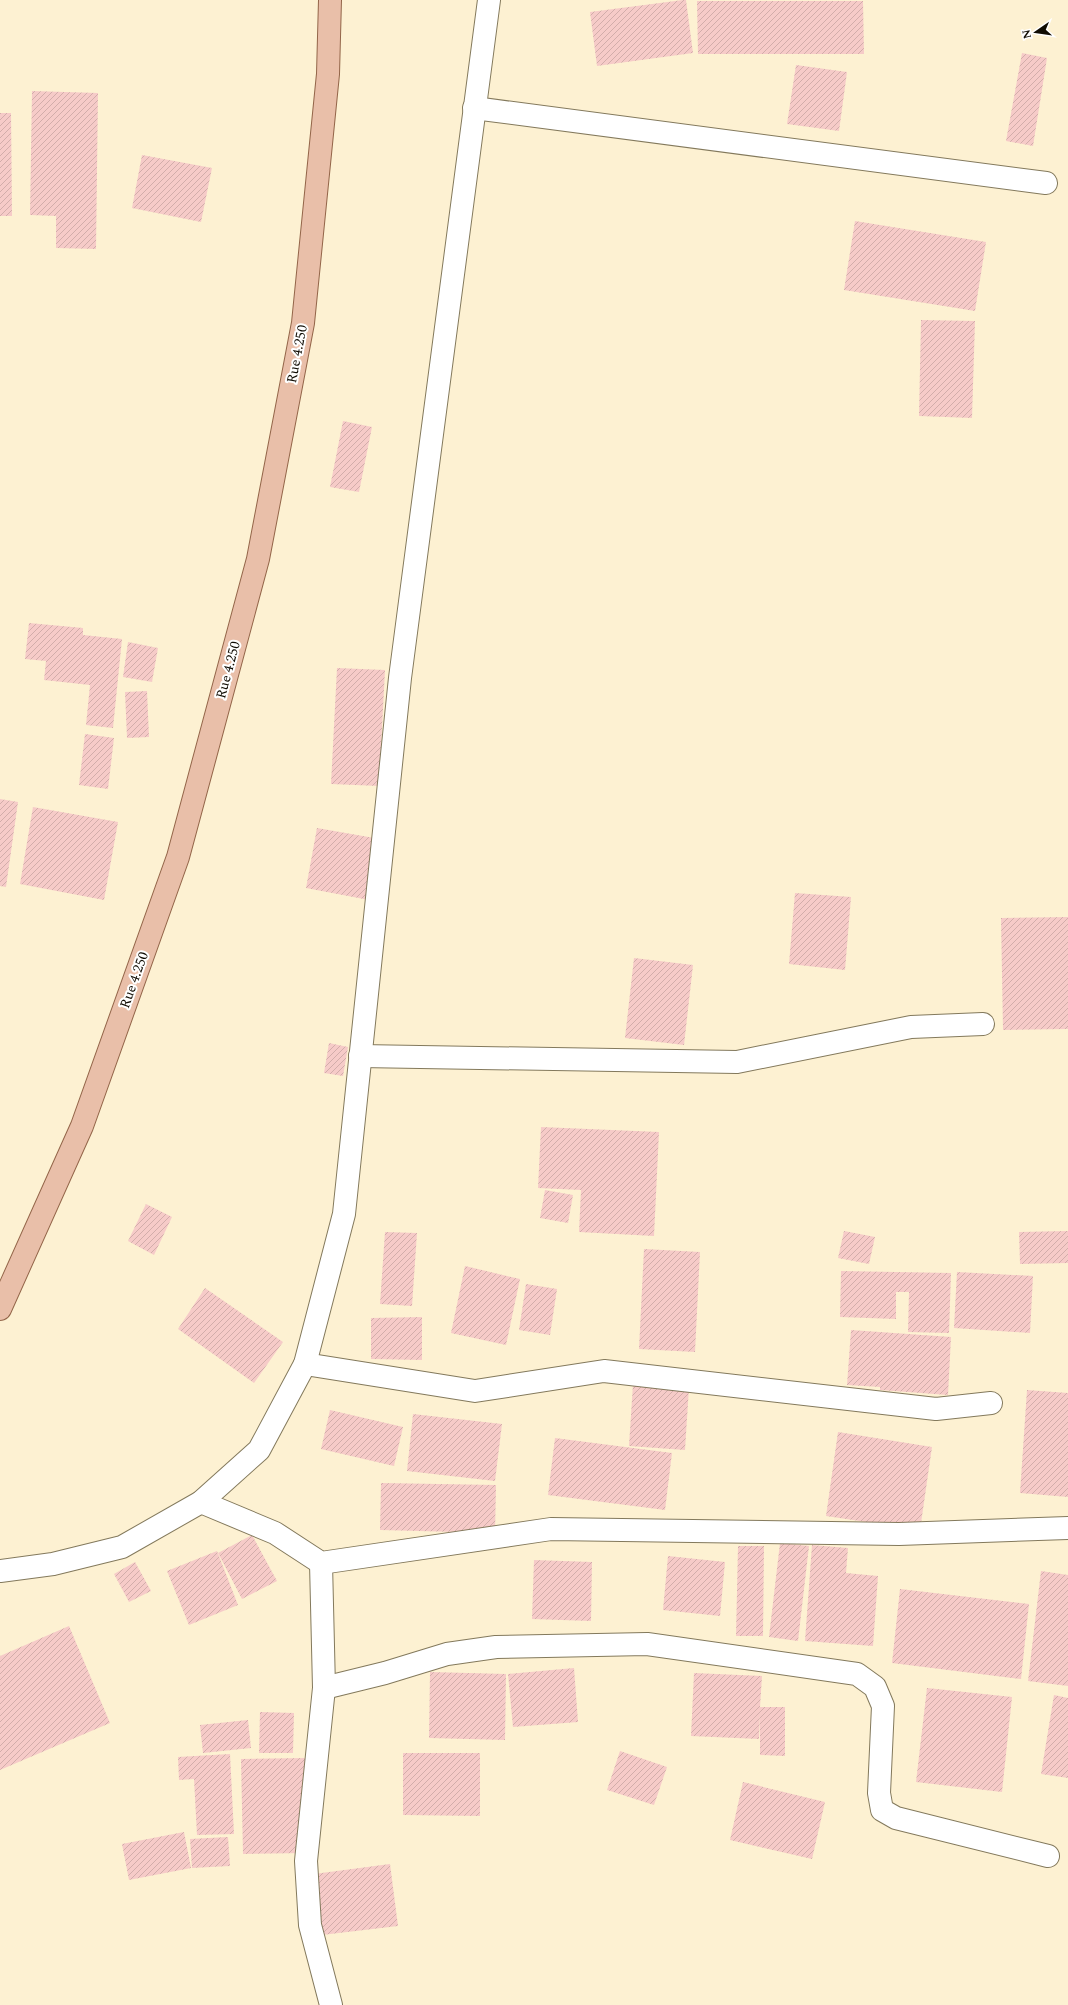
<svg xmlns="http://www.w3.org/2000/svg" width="1068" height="2005" font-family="Spectral,serif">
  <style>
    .building { fill: url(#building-hatch) }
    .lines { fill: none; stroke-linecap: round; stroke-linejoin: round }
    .street-casing { stroke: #83795c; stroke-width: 24 }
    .secondary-casing { stroke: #83795c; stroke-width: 24 }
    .primary-casing { stroke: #936549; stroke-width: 24 }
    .street { stroke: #fff; stroke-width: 22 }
    .secondary { stroke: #fff; stroke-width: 22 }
    .primary { stroke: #e9bfa9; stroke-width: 22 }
    .labels { text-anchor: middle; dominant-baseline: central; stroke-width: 4; stroke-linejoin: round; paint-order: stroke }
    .street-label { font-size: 14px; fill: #100c03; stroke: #fff }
  </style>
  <defs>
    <pattern id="building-hatch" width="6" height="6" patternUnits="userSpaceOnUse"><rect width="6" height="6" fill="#f6cbc8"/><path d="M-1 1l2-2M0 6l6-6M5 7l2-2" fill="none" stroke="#d2adaa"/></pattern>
  </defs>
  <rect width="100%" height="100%" fill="#fdf1d2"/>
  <g class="building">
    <polygon points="683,0 686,0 693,53 597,66 590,12"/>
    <polygon points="697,1 863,1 864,54 698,54"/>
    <polygon points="1022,53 1047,58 1033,146 1006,141"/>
    <polygon points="796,65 847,72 839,131 787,124"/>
    <polygon points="32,91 98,93 96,249 56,248 56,216 30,215"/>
    <polygon points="0,113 11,113 12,216 0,216"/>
    <polygon points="142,155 212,168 201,222 132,208"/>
    <polygon points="855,221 986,242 975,311 844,290"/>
    <polygon points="921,320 975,321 972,418 919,416"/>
    <polygon points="343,421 372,427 359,492 330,487"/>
    <polygon points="29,623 83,628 83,635 122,639 113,728 86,725 90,685 44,680 46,661 25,659"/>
    <polygon points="128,642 158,648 152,682 123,677"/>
    <polygon points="337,668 385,670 379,786 331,784"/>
    <polygon points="147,691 149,737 127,738 125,692"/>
    <polygon points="85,734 114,738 108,789 79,785"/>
    <polygon points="0,799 18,802 6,887 0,886"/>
    <polygon points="33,807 118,822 104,900 20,884"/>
    <polygon points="317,828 380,839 369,900 306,888"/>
    <polygon points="795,893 851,897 845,970 789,964"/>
    <polygon points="1068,917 1068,1029 1003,1030 1001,918"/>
    <polygon points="634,958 693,965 684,1045 625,1038"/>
    <polygon points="329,1043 348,1047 343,1076 324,1073"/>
    <polygon points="541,1127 659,1132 654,1236 579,1232 581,1190 538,1188"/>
    <polygon points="545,1190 573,1195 568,1223 540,1218"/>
    <polygon points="146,1204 172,1217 154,1255 128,1241"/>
    <polygon points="844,1231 875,1237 869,1264 838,1258"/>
    <polygon points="1068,1231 1068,1263 1020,1264 1019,1232"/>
    <polygon points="385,1232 417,1233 412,1306 380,1304"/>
    <polygon points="644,1249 700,1252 695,1352 639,1349"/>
    <polygon points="465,1266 520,1279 506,1345 451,1333"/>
    <polygon points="841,1271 951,1273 949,1333 908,1332 909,1292 896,1292 896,1319 840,1317"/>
    <polygon points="957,1272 1033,1276 1030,1333 954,1328"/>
    <polygon points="526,1284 557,1289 550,1335 519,1330"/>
    <polygon points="205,1288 283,1342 254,1383 178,1329"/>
    <polygon points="422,1317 422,1360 371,1359 371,1318"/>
    <polygon points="851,1330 951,1337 948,1395 880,1390 880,1387 847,1385"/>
    <polygon points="633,1384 689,1387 685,1450 629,1446"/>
    <polygon points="1027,1390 1068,1393 1068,1497 1020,1493"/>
    <polygon points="330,1410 403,1427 394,1466 321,1449"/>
    <polygon points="413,1414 502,1424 495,1481 407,1471"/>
    <polygon points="838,1432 932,1447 920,1530 826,1516"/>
    <polygon points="555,1438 672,1453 665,1510 548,1495"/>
    <polygon points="381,1483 496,1485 495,1533 380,1530"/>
    <polygon points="252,1535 277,1581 242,1599 218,1553"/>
    <polygon points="780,1543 809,1546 798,1641 769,1637"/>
    <polygon points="812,1545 848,1548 846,1573 878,1576 873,1646 805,1641"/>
    <polygon points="738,1546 764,1546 763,1636 736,1636"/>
    <polygon points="217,1551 238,1605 189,1625 167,1571"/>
    <polygon points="668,1556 725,1562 720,1616 663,1610"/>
    <polygon points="534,1560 592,1562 591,1621 532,1619"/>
    <polygon points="135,1562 151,1591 129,1602 114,1574"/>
    <polygon points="1041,1571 1068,1575 1068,1686 1028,1681"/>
    <polygon points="900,1589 1029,1604 1021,1679 892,1663"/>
    <polygon points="69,1626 110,1723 0,1770 0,1656"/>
    <polygon points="574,1668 578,1722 513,1727 508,1674"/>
    <polygon points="430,1672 506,1674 505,1740 429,1738"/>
    <polygon points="694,1673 762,1676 760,1707 785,1707 785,1756 760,1755 760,1715 759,1739 691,1736"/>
    <polygon points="927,1688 1012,1697 1002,1792 916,1782"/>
    <polygon points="1054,1695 1068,1698 1068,1778 1041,1774"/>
    <polygon points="260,1712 294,1713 293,1753 259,1753"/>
    <polygon points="248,1720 251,1748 203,1753 200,1725"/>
    <polygon points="620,1751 667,1767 654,1805 607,1790"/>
    <polygon points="403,1753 480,1753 480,1816 403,1815"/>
    <polygon points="230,1754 234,1834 197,1835 194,1779 179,1780 178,1757"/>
    <polygon points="305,1758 307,1853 243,1854 241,1759"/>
    <polygon points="743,1782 825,1802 812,1859 730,1840"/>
    <polygon points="184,1832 191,1868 129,1880 122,1844"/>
    <polygon points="228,1837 230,1866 192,1868 190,1839"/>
    <polygon points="390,1864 398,1926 322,1935 314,1874"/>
  </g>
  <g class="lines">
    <defs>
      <g id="street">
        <polyline points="474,108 1046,183"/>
        <polyline points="360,1056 737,1062 911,1027 983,1024"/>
        <polyline points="305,1364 475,1391 604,1371 936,1409 991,1403"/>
        <polyline points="201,1502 275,1533 321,1563 551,1529 899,1534 1068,1528"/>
        <polyline points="321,1563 324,1688 306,1861 310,1925 331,2005"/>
        <polyline points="324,1688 385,1673 447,1654 496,1647 647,1644 857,1674 875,1687 883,1706 879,1793 882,1810 896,1818 1048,1856"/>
      </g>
      <polyline id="secondary" points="0,1571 53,1564 122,1547 201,1502 259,1450 305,1364 344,1214 400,678 489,0"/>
      <polyline id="primary" points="0,1309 82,1126 178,857 258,559 303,323 328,74 330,0"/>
    </defs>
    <use href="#street" class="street-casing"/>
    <use href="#secondary" class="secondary-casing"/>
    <use href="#primary" class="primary-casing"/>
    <use href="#street" class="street"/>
    <use href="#secondary" class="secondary"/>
    <use href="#primary" class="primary"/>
  </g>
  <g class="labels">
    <g class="street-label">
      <text transform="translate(297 354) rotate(-79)">Rue 4.250</text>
      <text transform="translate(228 670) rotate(-75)">Rue 4.250</text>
      <text transform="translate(134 980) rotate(-70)">Rue 4.250</text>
    </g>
  </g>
  <g transform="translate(1036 32) rotate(257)" stroke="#ffffff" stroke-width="3" paint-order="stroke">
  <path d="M0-3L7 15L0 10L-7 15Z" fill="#100c03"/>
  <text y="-6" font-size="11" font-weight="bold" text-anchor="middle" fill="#100c03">N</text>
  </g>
</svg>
